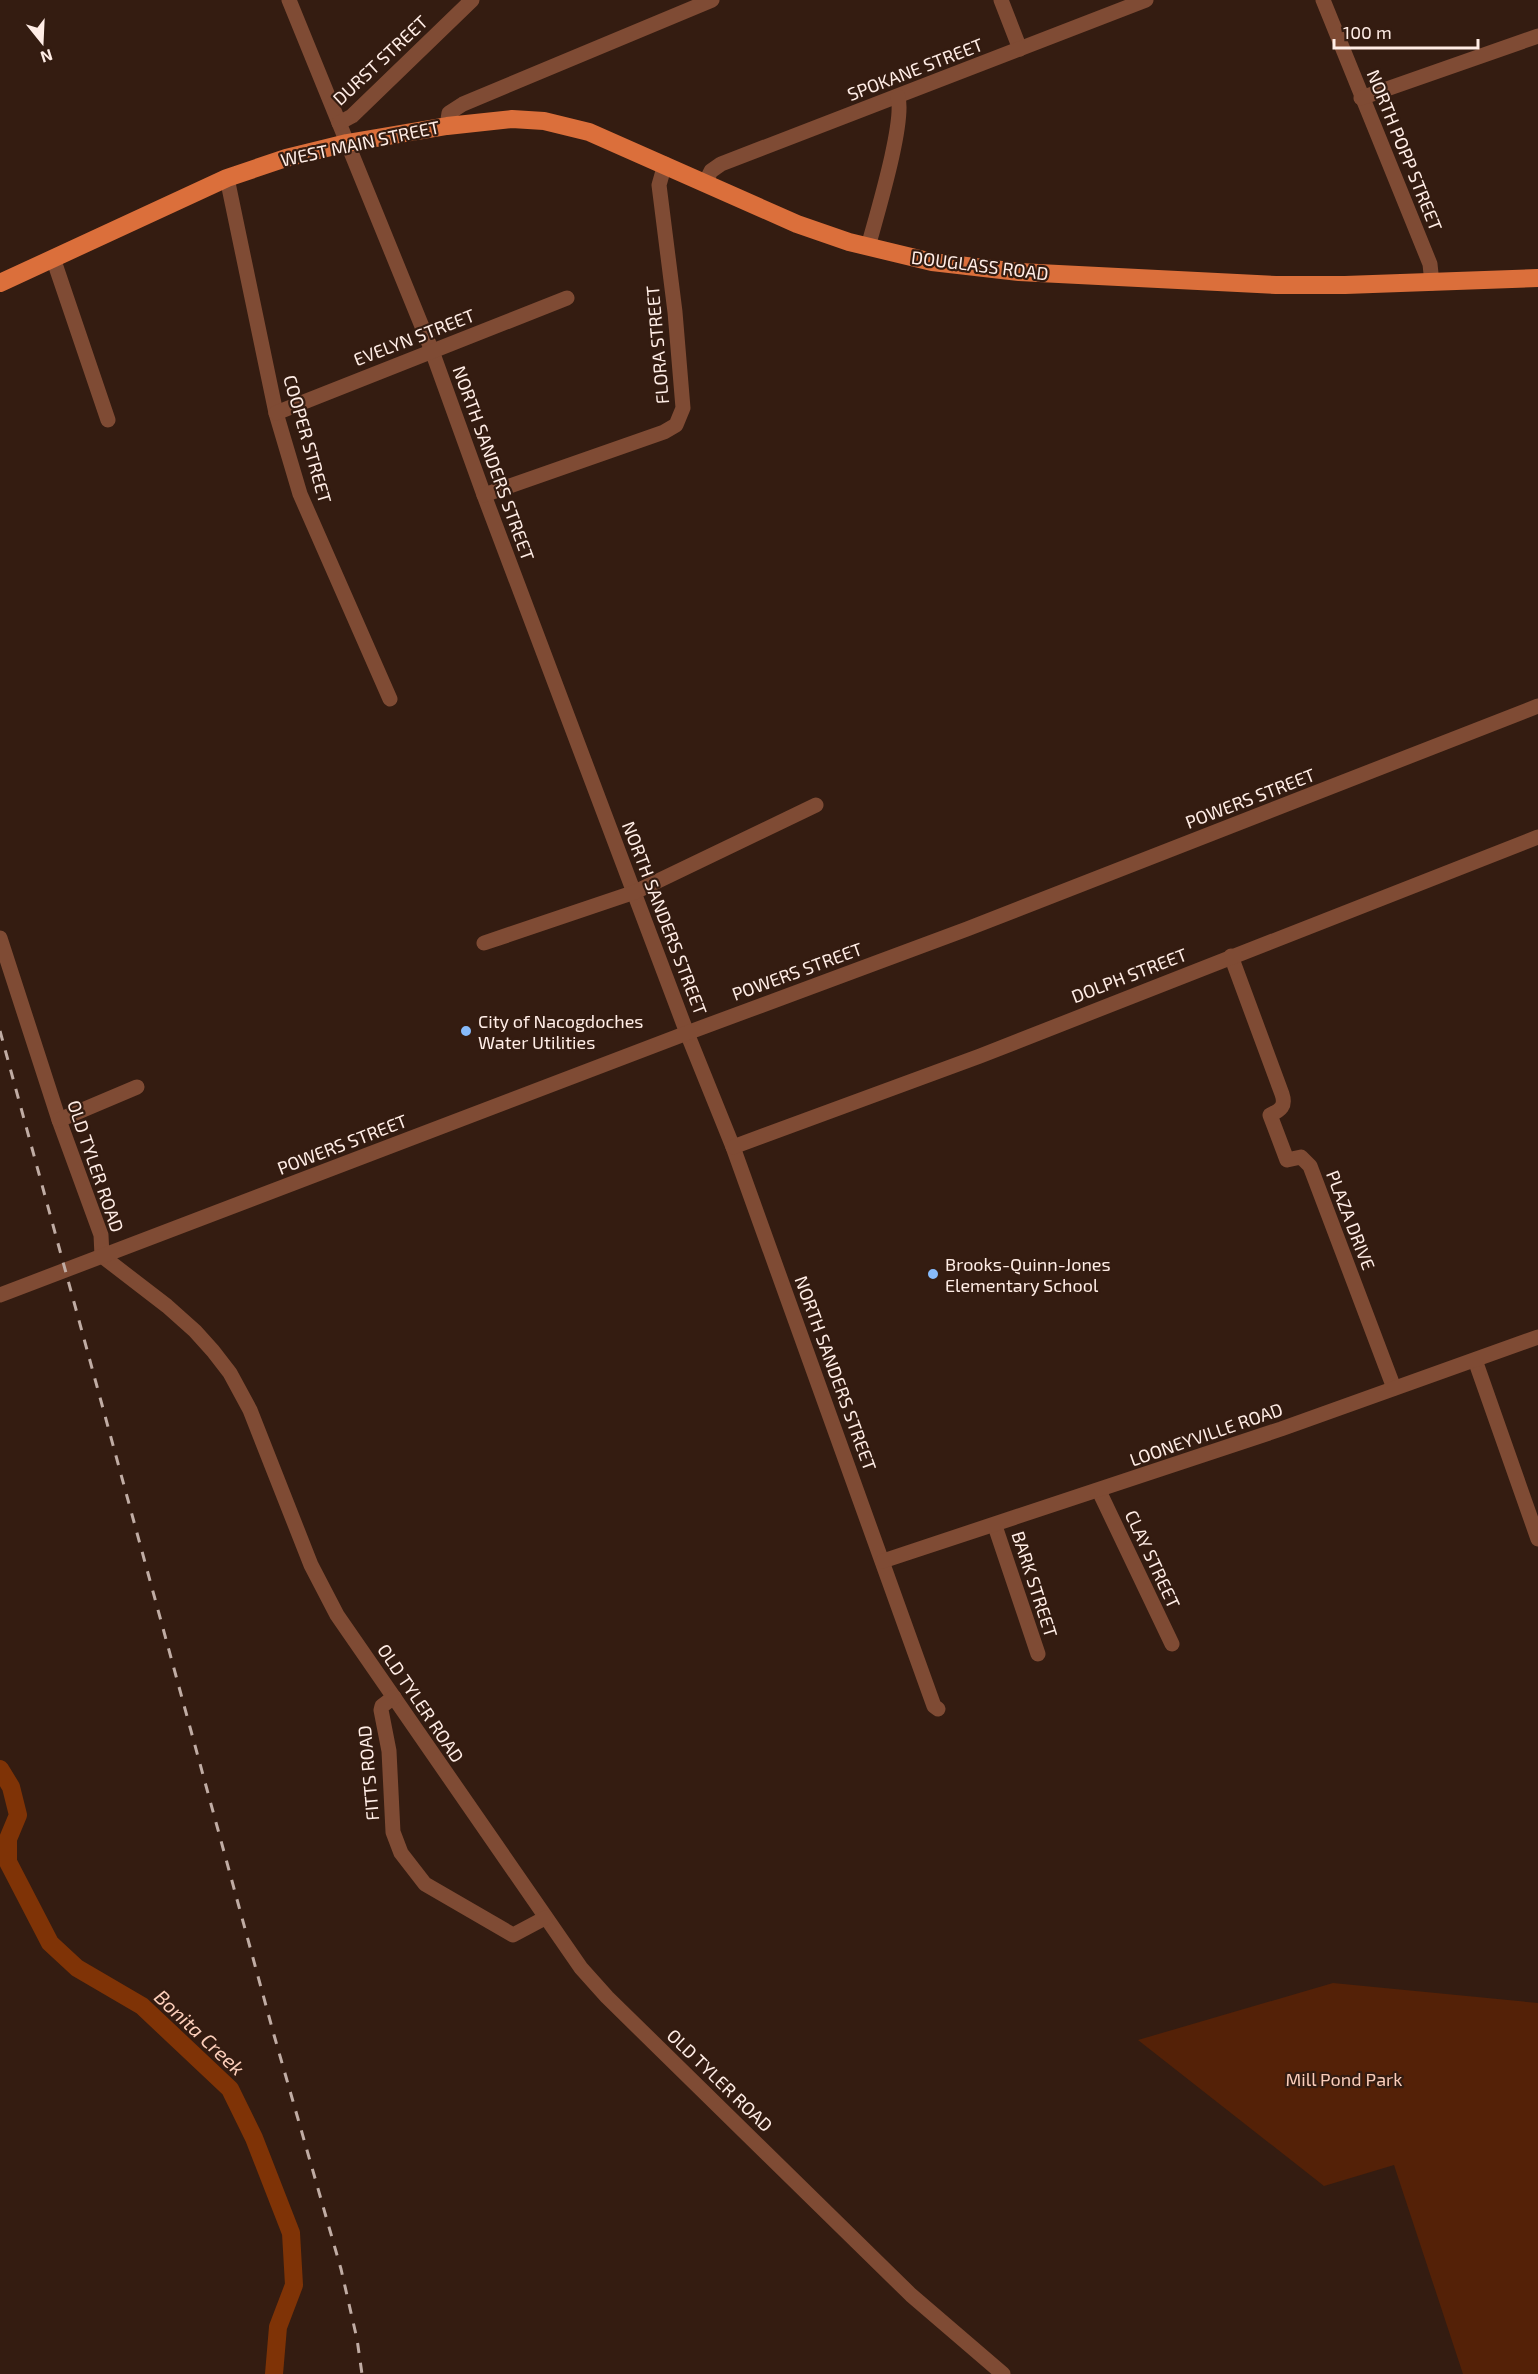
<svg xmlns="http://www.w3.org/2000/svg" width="1538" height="2374" font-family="'Exo 2',sans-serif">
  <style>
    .park { fill: #542107 }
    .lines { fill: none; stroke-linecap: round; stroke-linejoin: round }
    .river { stroke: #7f3306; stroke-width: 18 }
    .minor { stroke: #7f4b34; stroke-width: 15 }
    .major { stroke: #db6f3b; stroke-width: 18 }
    .rail { stroke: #c0aca4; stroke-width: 3; stroke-dasharray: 10 10; stroke-linecap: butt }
    .poi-dot { fill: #87bbfb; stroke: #341c11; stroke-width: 2 }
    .labels { text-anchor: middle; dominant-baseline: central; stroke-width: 4.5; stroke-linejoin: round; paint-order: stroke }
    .street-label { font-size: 18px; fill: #ffede6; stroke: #341c11 }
    .poi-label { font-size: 18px; fill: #ffede6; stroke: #341c11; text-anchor: start }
    .park-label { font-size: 18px; fill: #fbcdba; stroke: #341c11 }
    .water-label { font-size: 20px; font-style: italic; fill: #fcceba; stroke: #341c11 }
  </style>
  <rect width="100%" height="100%" fill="#341c11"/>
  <polygon class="park" points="1333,1983 1538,2003 1538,2374 1463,2374 1394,2165 1324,2186 1138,2040"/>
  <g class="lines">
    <polyline class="river" points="0,1769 11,1787 18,1815 8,1839 8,1862 50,1943 77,1968 142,2006 230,2089 254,2138 291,2233 294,2285 278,2327 274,2374"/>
    <g class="minor">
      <polyline points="289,0 432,351 484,495 687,1033 733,1147 934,1706 938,1709"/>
      <polyline points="1001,0 1020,49"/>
      <polyline points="1323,0 1430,264 1432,283"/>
      <polyline points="1361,98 1538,36"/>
      <polyline points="339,123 352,116 472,0"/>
      <polyline points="447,126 449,113 463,104 712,0"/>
      <polyline points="227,178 276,413 300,494 390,699"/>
      <polyline points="705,183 711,171 721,164 1146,0"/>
      <path d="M868 247C876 217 905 123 898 97"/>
      <polyline points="53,258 108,420"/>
      <polyline points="276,413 567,298"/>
      <polyline points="484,495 664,432 676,425 683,408 675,312 659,185 665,164"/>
      <polyline points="0,938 59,1120 101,1235 102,1256"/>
      <polyline points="484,943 635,892 816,805"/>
      <path d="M1231 956 1282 1094C1286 1106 1281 1110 1270 1115L1287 1160 1301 1157 1310 1166 1394 1388"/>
      <polyline points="59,1120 137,1087"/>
      <polyline points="733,1147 980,1056 1538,837"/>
      <polyline points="102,1256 167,1306 195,1331 213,1351 230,1373 250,1410 311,1565 337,1615 581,1968 607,1997 911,2295 1003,2374"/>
      <polyline points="0,1295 687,1033 967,929 1538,706"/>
      <polyline points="1475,1360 1538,1539"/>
      <polyline points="1099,1491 1172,1644"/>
      <polyline points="995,1526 1038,1654"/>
      <polyline points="883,1561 1281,1429 1538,1337"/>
      <polyline points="394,1697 382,1706 381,1710 389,1751 393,1832 401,1853 425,1884 513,1935 545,1918"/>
    </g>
    <polyline class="major" points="0,283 227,178 286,158 347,143 447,126 512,119 544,121 589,132 797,224 849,242 932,262 1019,272 1276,285 1345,285 1538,278"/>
    <polyline class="rail" points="0,1031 274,2035 341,2269 357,2339 362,2374"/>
  </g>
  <g class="poi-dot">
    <circle cx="466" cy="1031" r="6"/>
    <circle cx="933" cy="1274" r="6"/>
  </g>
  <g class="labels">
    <g class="street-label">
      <text transform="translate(380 60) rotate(-43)">DURST STREET</text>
      <text transform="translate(915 69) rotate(-21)">SPOKANE STREET</text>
      <text transform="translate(360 143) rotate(-12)">WEST MAIN STREET</text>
      <text transform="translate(1405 150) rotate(68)">NORTH POPP STREET</text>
      <text transform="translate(980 265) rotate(7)">DOUGLASS ROAD</text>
      <text transform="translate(414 337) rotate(-21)">EVELYN STREET</text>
      <text transform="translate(657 345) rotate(-95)">FLORA STREET</text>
      <text transform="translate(308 439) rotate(74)">COOPER STREET</text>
      <text transform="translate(494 463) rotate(70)">NORTH SANDERS STREET</text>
      <text transform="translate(1250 798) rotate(-21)">POWERS STREET</text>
      <text transform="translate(665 918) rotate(69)">NORTH SANDERS STREET</text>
      <text transform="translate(797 971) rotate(-20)">POWERS STREET</text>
      <text transform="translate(1129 975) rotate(-21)">DOLPH STREET</text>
      <text transform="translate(342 1144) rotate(-21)">POWERS STREET</text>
      <text transform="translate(96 1166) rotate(71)">OLD TYLER ROAD</text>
      <text transform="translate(1351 1220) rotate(69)">PLAZA DRIVE</text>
      <text transform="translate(836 1373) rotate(70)">NORTH SANDERS STREET</text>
      <text transform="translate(1206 1434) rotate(-19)">LOONEYVILLE ROAD</text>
      <text transform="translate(1153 1559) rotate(65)">CLAY STREET</text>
      <text transform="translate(1035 1584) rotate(72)">BARK STREET</text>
      <text transform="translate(421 1703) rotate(56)">OLD TYLER ROAD</text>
      <text transform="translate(368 1773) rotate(-95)">FITTS ROAD</text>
      <text transform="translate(720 2080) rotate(44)">OLD TYLER ROAD</text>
    </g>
    <g class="poi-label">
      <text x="478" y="1021">City of Nacogdoches<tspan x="478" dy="21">Water Utilities</tspan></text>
      <text x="945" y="1264">Brooks-Quinn-Jones<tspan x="945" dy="21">Elementary School</tspan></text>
    </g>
    <g class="park-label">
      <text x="1344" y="2079">Mill Pond Park</text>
    </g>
    <g class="water-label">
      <text transform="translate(200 2032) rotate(43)">Bonita Creek</text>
    </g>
  </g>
  <g transform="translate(42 42) rotate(162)" stroke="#341c11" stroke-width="4.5" paint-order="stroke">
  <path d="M0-4.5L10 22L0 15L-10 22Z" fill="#ffede6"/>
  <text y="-9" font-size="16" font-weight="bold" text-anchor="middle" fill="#ffede6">N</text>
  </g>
  <path d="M1334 39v9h144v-9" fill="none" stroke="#ffede6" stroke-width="3"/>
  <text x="1343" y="39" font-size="18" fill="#ffede6" stroke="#341c11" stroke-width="4.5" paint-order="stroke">100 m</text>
</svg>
